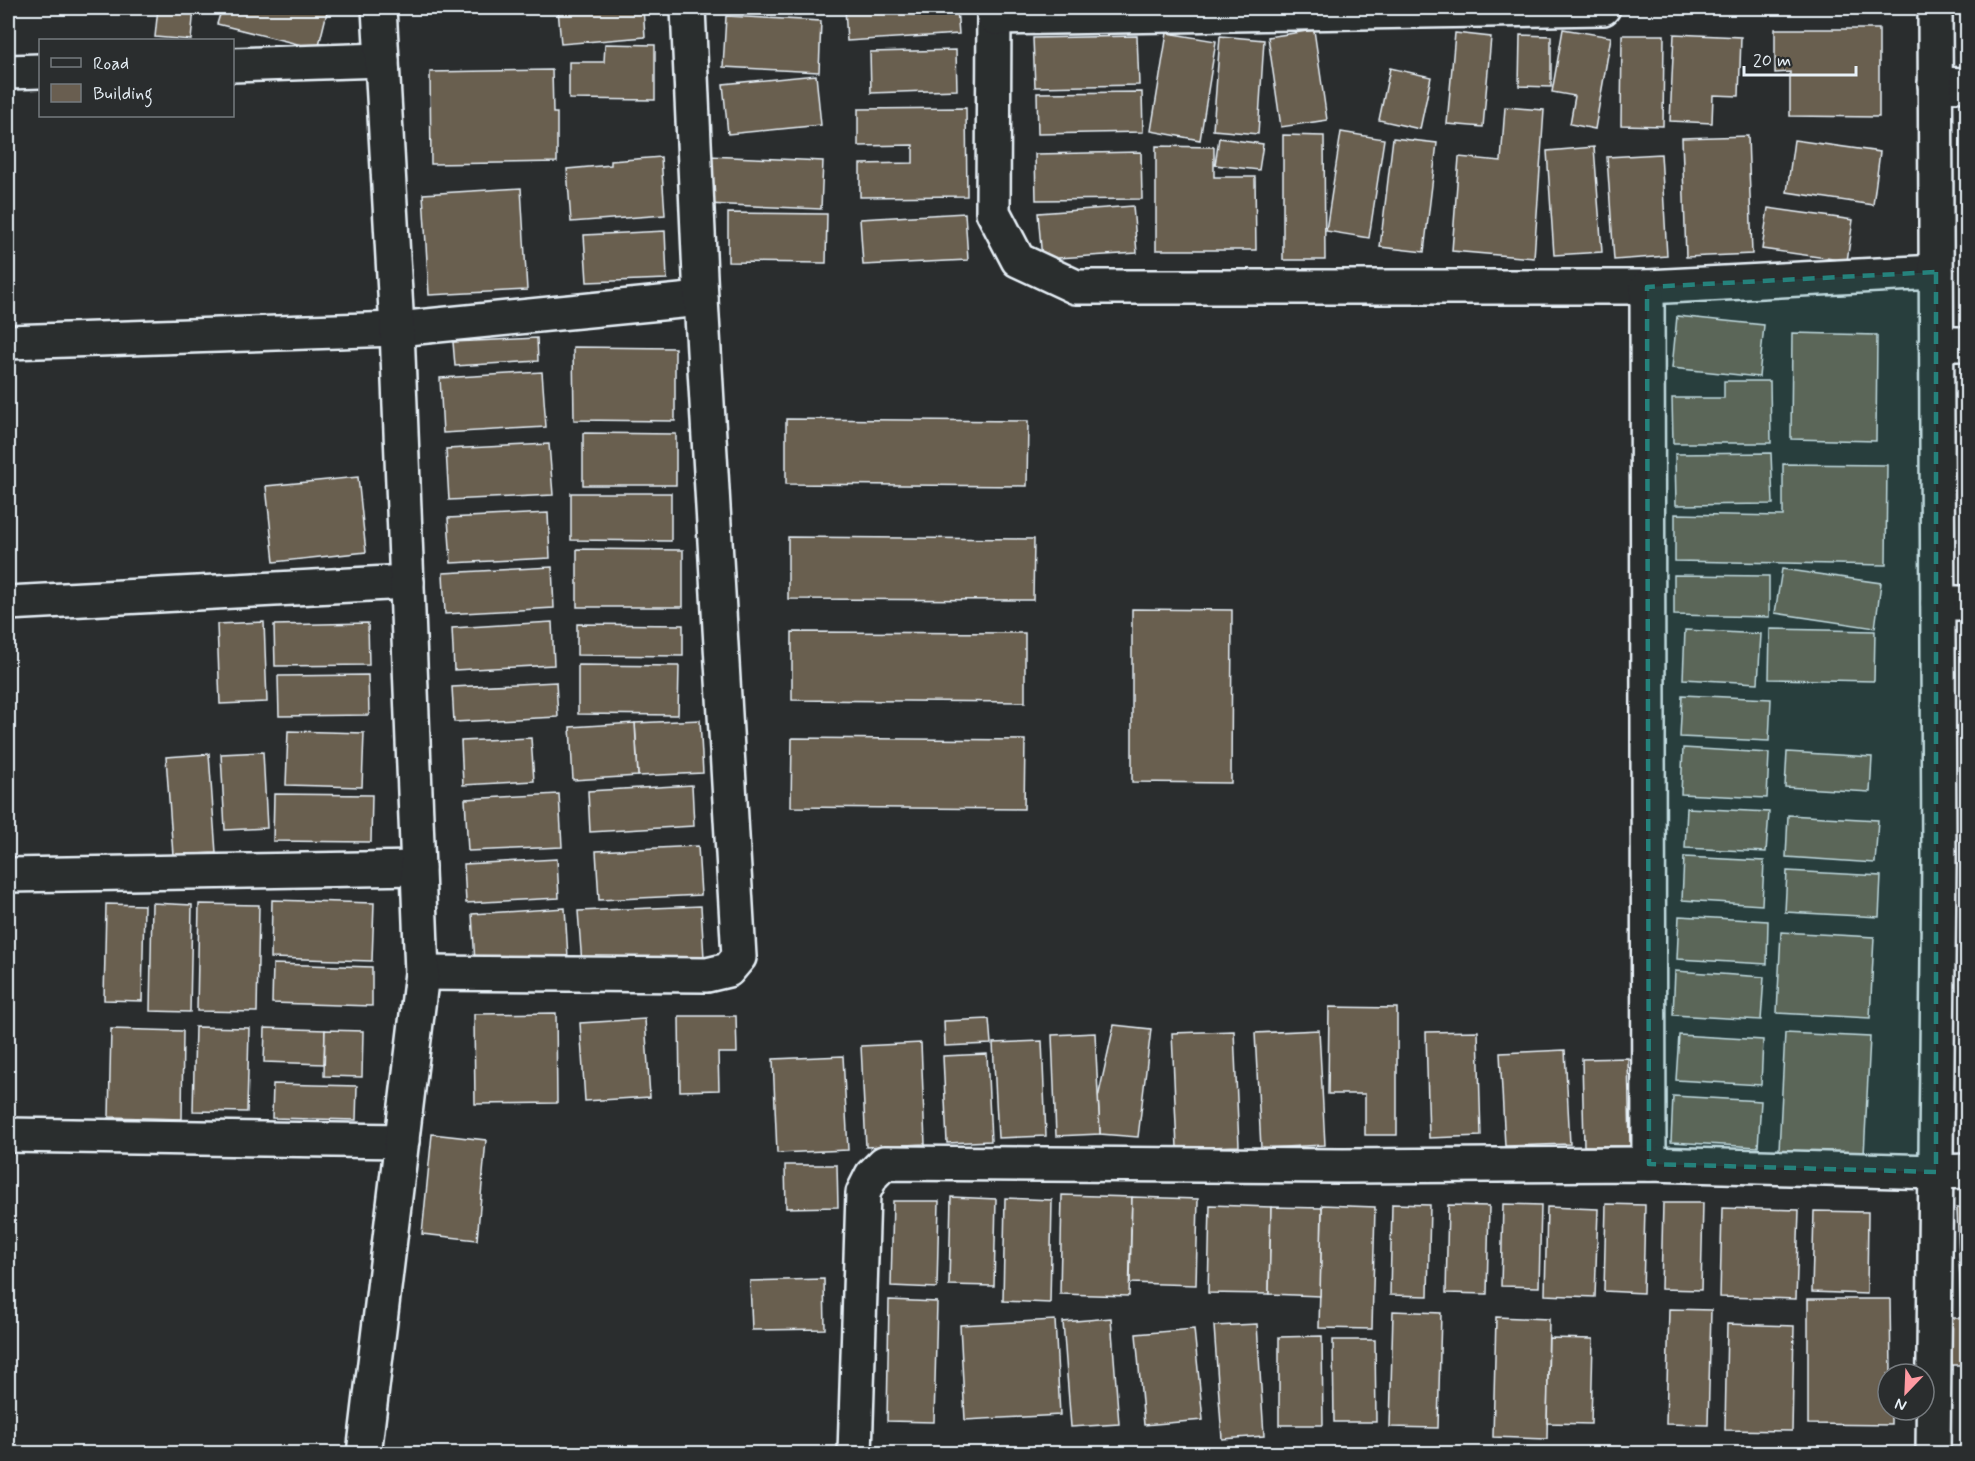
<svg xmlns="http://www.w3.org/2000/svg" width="1975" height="1461" font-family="Mynerve,sans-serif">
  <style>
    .building { fill: #695e50; stroke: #e8f1f8; stroke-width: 1.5 }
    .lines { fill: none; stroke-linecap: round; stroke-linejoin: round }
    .minor-casing { stroke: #e8f1f8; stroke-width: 38 }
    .minor { stroke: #2a2d2e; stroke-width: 33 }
    .marked { fill: #25827c; fill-opacity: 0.2; stroke: #25827c; stroke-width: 4.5; stroke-dasharray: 12 8; stroke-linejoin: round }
  </style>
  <rect width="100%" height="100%" fill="#2a2d2e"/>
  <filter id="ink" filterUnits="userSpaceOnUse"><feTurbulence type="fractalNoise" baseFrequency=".0167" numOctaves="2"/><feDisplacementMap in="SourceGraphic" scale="12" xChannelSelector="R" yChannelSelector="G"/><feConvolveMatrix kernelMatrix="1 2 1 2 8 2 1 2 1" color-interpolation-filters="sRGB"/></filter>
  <g filter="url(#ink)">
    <g class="building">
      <polygon points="158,8 194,8 191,40 155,37"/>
      <polygon points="222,8 328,8 318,49 217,24"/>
      <polygon points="578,8 643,8 645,37 561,44 558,9"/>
      <polygon points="845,8 957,8 959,34 847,41"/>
      <polygon points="726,16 821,21 819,72 723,67"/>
      <polygon points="1563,29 1611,37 1595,129 1570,124 1575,96 1552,92"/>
      <polygon points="1775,29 1879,29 1879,117 1790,116 1790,72 1775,73"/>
      <polygon points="1314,30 1327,120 1281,127 1268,37"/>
      <polygon points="1167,33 1216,41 1200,140 1151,131"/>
      <polygon points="1455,33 1491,37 1483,127 1447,124"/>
      <polygon points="1674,34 1741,37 1739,96 1713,95 1712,123 1670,121"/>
      <polygon points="1520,35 1551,36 1551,87 1519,86"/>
      <polygon points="1622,35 1664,35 1663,126 1621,125"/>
      <polygon points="1137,36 1139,85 1035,87 1033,38"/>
      <polygon points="1220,36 1264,40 1258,134 1213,130"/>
      <polygon points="605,44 655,45 655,100 569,99 569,62 604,62"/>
      <polygon points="956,50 957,90 871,93 870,52"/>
      <polygon points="1390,68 1431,77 1420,129 1379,120"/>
      <polygon points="552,70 553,113 557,113 557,162 431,164 430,72"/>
      <polygon points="816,75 821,125 728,134 723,84"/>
      <polygon points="1142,92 1143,132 1038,134 1037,93"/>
      <polygon points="1505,107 1544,110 1534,258 1452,251 1459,157 1501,161"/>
      <polygon points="966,108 967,196 860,197 860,164 913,163 913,145 858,146 858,109"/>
      <polygon points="1341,132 1384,139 1369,238 1326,231"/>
      <polygon points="1283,135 1324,136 1325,260 1283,260"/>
      <polygon points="1748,136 1752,254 1686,257 1682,138"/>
      <polygon points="1219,138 1263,144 1259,170 1215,165"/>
      <polygon points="1393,138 1437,143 1424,252 1380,247"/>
      <polygon points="1794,140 1880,152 1873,205 1787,192"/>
      <polygon points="1156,146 1214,147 1214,177 1255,177 1256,250 1156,250"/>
      <polygon points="1594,147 1602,252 1554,255 1547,151"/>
      <polygon points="1141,152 1142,199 1036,200 1035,154"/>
      <polygon points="1661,154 1667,256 1614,260 1607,157"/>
      <polygon points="708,156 823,161 821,209 706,204"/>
      <polygon points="661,157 665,215 571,222 567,169 611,165 611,161"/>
      <polygon points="521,188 527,290 429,295 423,194"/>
      <polygon points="1133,206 1137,253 1042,259 1038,213"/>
      <polygon points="1768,208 1853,220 1847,261 1762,249"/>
      <polygon points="728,213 827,214 826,263 728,262"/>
      <polygon points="965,213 968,260 863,265 860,219"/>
      <polygon points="665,231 667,279 587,282 584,235"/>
      <polygon points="1677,316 1764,325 1759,377 1672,368"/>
      <polygon points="1792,333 1877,335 1876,441 1791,439"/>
      <polygon points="537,338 538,361 455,366 453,342"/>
      <polygon points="573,347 675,348 675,421 574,420"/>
      <polygon points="542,372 546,427 443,433 440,378"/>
      <polygon points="1724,381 1770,381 1771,443 1673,443 1672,398 1724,398"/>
      <polygon points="786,419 1028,421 1027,486 786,484"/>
      <polygon points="583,433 676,434 676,485 583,485"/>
      <polygon points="549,444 553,495 449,500 446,449"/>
      <polygon points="1771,453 1773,504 1676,505 1675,454"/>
      <polygon points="1783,464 1887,465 1886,565 1675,561 1675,514 1783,516"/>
      <polygon points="358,477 366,552 274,562 266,486"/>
      <polygon points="571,493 671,493 671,541 571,540"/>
      <polygon points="548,513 550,558 451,563 448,518"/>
      <polygon points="788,537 1034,539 1033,600 788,599"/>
      <polygon points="577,549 683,550 683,607 577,607"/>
      <polygon points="552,567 554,608 445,614 443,573"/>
      <polygon points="1782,569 1881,583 1875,628 1775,613"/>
      <polygon points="1674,575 1769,576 1769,617 1674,615"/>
      <polygon points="1132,609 1232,610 1231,783 1132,782"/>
      <polygon points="264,622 267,702 220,704 217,624"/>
      <polygon points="552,622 554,665 454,670 452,628"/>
      <polygon points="368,623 369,665 275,666 274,625"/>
      <polygon points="577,624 683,625 683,656 577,655"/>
      <polygon points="1770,629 1875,631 1874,681 1769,679"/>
      <polygon points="1685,630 1761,634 1758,683 1683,679"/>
      <polygon points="792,632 1025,633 1025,702 792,700"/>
      <polygon points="578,665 679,666 678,715 578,714"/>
      <polygon points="368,675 369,715 279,716 278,676"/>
      <polygon points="556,682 558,717 454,722 452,687"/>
      <polygon points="1682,695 1771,699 1769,741 1680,737"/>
      <polygon points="700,720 703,773 638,776 635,723"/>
      <polygon points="635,723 638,776 573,780 570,727"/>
      <polygon points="288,731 364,733 362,787 286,785"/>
      <polygon points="531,738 534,781 463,785 461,741"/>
      <polygon points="792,738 1025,740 1024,809 791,807"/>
      <polygon points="1683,748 1769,753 1767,798 1681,794"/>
      <polygon points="263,752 267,828 225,830 221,754"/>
      <polygon points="1787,752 1872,757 1870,792 1785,787"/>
      <polygon points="209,754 216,853 173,855 166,757"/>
      <polygon points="692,785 694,826 590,832 588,791"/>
      <polygon points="274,794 372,795 371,842 273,841"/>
      <polygon points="559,794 562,847 468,851 465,799"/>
      <polygon points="1687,808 1769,812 1766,852 1685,848"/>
      <polygon points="1788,815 1878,820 1875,863 1786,857"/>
      <polygon points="698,846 701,895 599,900 596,851"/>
      <polygon points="1684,857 1764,861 1762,905 1682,900"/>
      <polygon points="557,859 559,898 466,903 464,864"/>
      <polygon points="1787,871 1881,876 1879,917 1785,912"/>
      <polygon points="272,900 374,903 372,961 271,958"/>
      <polygon points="152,903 192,905 190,1012 150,1011"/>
      <polygon points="106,904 144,905 142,1001 104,1000"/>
      <polygon points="199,904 259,905 257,1012 197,1011"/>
      <polygon points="701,906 704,958 582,964 578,911"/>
      <polygon points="565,908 568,958 475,963 472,914"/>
      <polygon points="1679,916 1768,921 1767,964 1677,959"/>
      <polygon points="1781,932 1874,937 1870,1018 1777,1013"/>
      <polygon points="273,964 372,967 372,1006 272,1003"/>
      <polygon points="1675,971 1764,977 1761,1020 1673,1015"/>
      <polygon points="1329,1007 1397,1008 1397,1135 1365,1135 1365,1094 1328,1094"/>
      <polygon points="556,1013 557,1103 475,1104 474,1014"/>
      <polygon points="679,1016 736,1016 737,1053 718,1053 719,1090 680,1091"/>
      <polygon points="645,1019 650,1097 585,1101 580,1023"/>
      <polygon points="989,1019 991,1044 945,1046 944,1021"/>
      <polygon points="1114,1025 1151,1029 1138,1137 1100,1134 1098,1098"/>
      <polygon points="195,1027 249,1028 247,1112 193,1111"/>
      <polygon points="265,1028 325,1030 324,1064 264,1062"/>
      <polygon points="111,1029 183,1031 182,1119 109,1117"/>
      <polygon points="325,1030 363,1031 362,1077 324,1076"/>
      <polygon points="1319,1030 1325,1145 1261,1148 1255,1033"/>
      <polygon points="1234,1031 1239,1146 1177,1148 1172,1033"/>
      <polygon points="1478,1031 1481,1136 1429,1138 1426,1032"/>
      <polygon points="1095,1033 1100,1134 1056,1136 1052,1035"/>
      <polygon points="1785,1033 1870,1037 1864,1155 1779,1150"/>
      <polygon points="1679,1035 1763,1040 1761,1085 1676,1080"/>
      <polygon points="1042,1041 1046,1136 998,1138 993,1043"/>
      <polygon points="921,1043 925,1144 866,1147 861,1046"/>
      <polygon points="1565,1050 1570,1144 1505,1146 1500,1053"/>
      <polygon points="987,1054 991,1141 947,1143 943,1056"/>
      <polygon points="843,1056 848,1150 777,1153 773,1059"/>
      <polygon points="1628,1058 1630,1146 1584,1146 1582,1059"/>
      <polygon points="273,1084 357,1086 356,1120 272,1118"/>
      <polygon points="1673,1096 1761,1101 1758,1147 1671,1142"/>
      <polygon points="432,1134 486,1140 477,1240 422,1234"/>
      <polygon points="785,1165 837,1165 838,1207 786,1208"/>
      <polygon points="1062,1195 1132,1197 1129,1296 1060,1294"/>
      <polygon points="951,1197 996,1199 994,1286 949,1285"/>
      <polygon points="1132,1197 1198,1199 1196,1285 1130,1283"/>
      <polygon points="1005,1198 1052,1200 1050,1303 1003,1301"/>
      <polygon points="893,1201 939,1201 937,1288 891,1286"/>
      <polygon points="1663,1203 1703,1203 1701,1290 1661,1289"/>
      <polygon points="1392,1204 1430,1205 1428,1296 1390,1295"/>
      <polygon points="1503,1204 1541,1205 1539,1287 1501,1286"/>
      <polygon points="1606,1204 1645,1205 1643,1293 1604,1291"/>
      <polygon points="1210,1205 1271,1207 1269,1294 1208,1293"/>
      <polygon points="1322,1205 1375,1207 1372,1329 1319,1328"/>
      <polygon points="1448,1205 1489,1206 1487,1294 1446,1293"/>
      <polygon points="1271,1207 1322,1208 1320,1296 1269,1294"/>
      <polygon points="1547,1207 1598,1209 1595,1297 1545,1295"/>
      <polygon points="1722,1208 1799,1210 1796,1299 1720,1297"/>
      <polygon points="1957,1208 1968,1208 1968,1306 1961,1306"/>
      <polygon points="1814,1211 1868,1212 1867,1294 1812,1292"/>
      <polygon points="824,1279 825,1329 752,1330 750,1281"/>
      <polygon points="1808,1299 1890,1299 1891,1374 1888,1374 1888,1410 1891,1410 1891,1425 1808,1424"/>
      <polygon points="889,1300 937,1302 934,1422 887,1421"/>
      <polygon points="1669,1309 1711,1310 1708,1425 1666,1424"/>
      <polygon points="1393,1311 1441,1313 1438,1428 1390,1427"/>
      <polygon points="1496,1317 1549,1319 1547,1439 1493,1437"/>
      <polygon points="1111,1318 1119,1424 1071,1427 1063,1322"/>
      <rect x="1952" y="1318" width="16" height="47"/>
      <polygon points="1055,1320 1060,1415 965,1420 960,1325"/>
      <polygon points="1257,1324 1264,1436 1222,1439 1214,1326"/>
      <polygon points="1727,1324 1794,1326 1792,1431 1725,1430"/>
      <polygon points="1194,1329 1203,1420 1144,1425 1136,1334"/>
      <polygon points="1322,1336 1323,1425 1279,1425 1279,1337"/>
      <polygon points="1549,1338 1593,1339 1591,1424 1547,1423"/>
      <polygon points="1333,1340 1375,1340 1376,1422 1334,1422"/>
      <polygon points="1965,1385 1968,1385 1968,1425 1966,1425"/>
    </g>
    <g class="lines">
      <defs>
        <g id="minor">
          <polyline points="994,8 993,212 1018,260 1076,287 1647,287 1936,272"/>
          <polyline points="995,18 1603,8"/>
          <polyline points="232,65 382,60"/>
          <polyline points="8,72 40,71"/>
          <polyline points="1935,84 1968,85"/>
          <polyline points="1647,287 1649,1164"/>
          <polyline points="8,342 397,329 701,299"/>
          <polyline points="1936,344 1968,344"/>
          <polyline points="8,603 407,582"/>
          <polyline points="1938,603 1968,603"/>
          <polyline points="8,875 418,868"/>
          <polyline points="422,973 707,975 728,970 739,957 701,299 688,8"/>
          <polyline points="8,1135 402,1141"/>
          <polyline points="364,1454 422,973 397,329 379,8"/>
          <polyline points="855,1454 863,1193 872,1175 884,1163 1343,1166 1649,1164 1936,1172 1968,1171"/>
          <polyline points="1933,1454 1939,859 1935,8"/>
        </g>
      </defs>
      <use href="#minor" class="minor-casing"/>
      <use href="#minor" class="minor"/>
    </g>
  </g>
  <path class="marked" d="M1936 272V1172L1649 1164 1647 287Z"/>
  <rect width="1975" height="1461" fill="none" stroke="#2a2d2e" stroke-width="30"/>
  <rect x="15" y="15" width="1945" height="1431" fill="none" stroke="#e8f1f8" stroke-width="2" filter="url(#ink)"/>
  <rect x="39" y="39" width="195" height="78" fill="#2a2d2e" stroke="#767b7f" stroke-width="1.5"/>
  <rect x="51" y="58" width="30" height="9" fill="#2a2d2e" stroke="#767b7f" stroke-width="1.5"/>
  <text x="93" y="69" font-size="18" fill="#e8f1f8">Road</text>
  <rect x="51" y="84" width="30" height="18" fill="#695e50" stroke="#767b7f" stroke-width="1.5"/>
  <text x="93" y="99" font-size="18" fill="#e8f1f8">Building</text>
  <g transform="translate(1906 1392) rotate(203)"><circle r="28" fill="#2a2d2e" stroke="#767b7f" stroke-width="1.5"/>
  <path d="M0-4.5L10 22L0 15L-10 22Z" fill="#ff9aa2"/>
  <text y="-9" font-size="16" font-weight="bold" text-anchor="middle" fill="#e8f1f8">N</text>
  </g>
  <path d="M1744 66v9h112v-9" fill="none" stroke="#e8f1f8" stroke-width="3"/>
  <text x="1753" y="66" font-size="18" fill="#e8f1f8" stroke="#2a2d2e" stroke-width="4.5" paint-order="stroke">20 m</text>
</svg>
